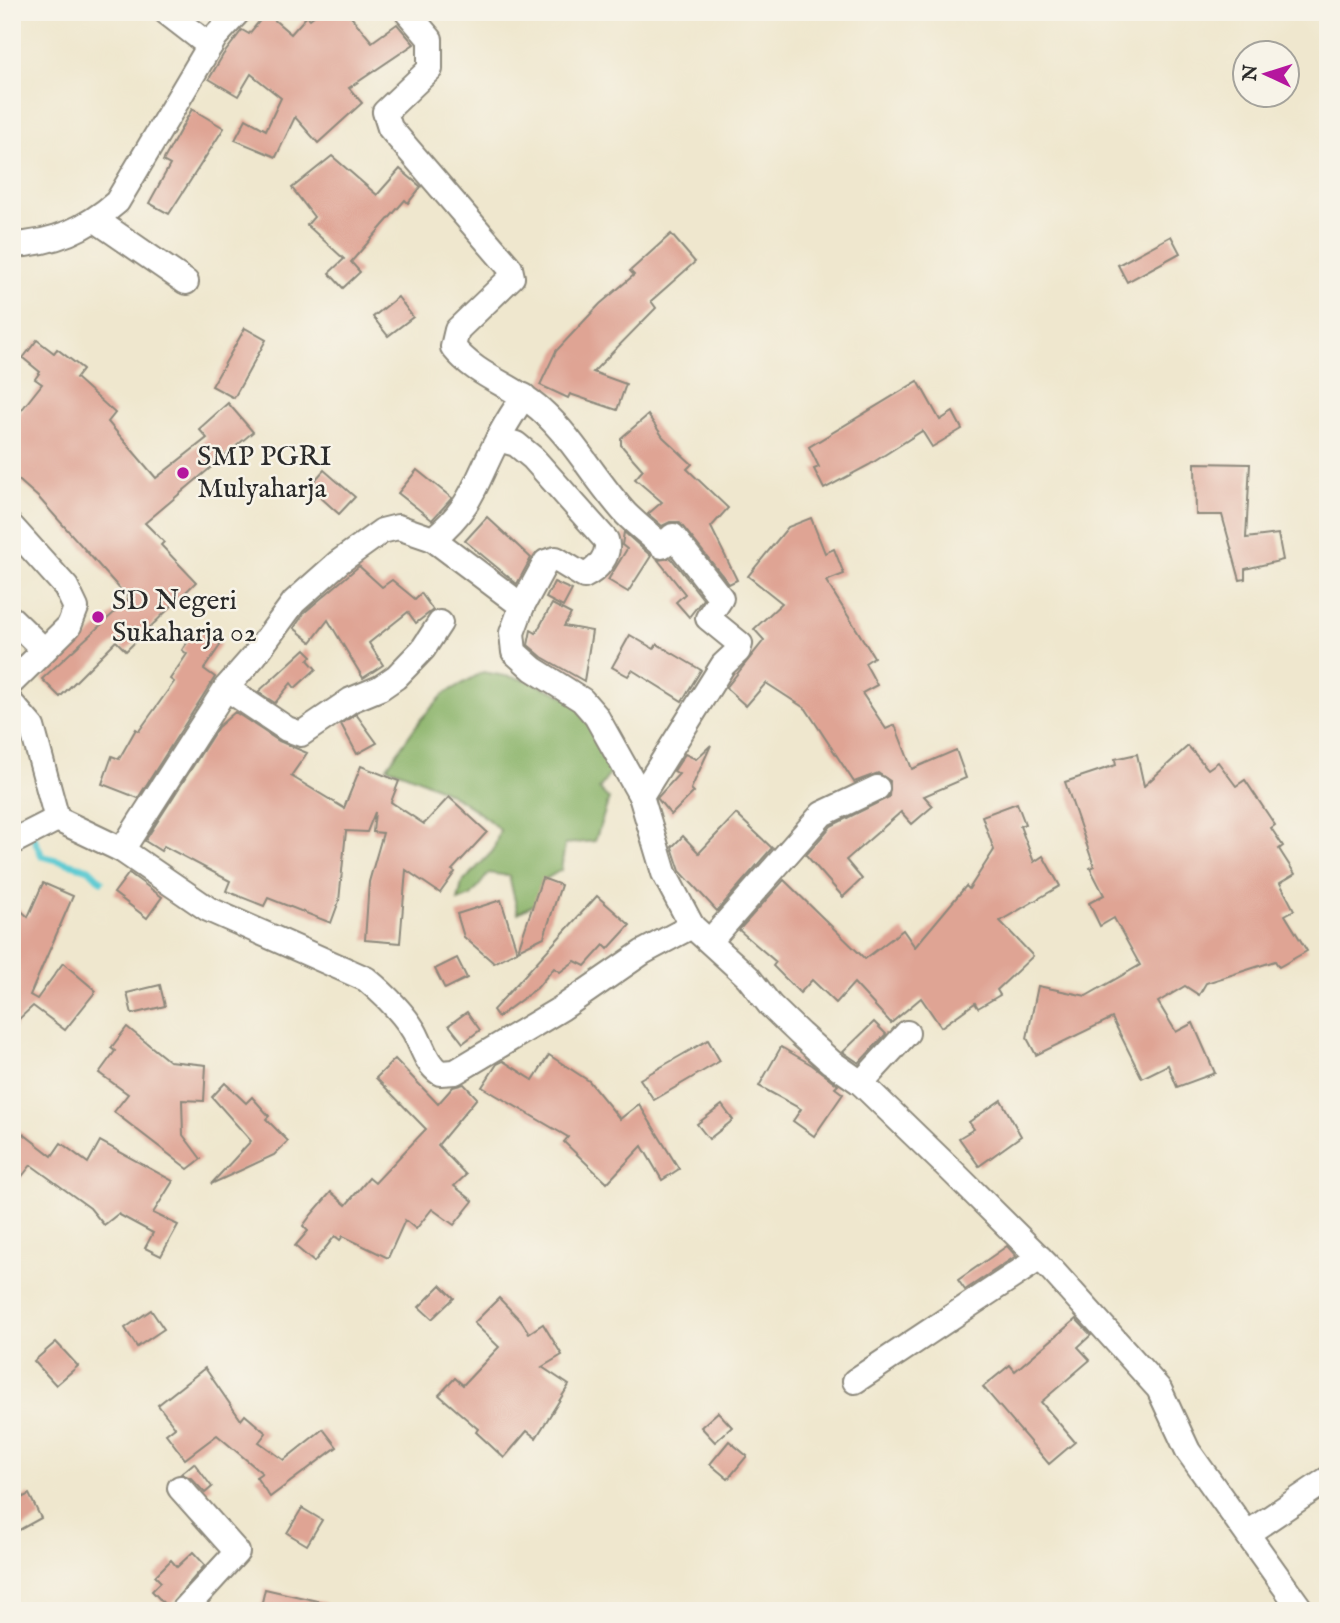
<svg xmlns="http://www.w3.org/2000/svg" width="1340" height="1623" font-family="'IM FELL English',serif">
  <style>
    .forest { fill: #8bb46a; stroke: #5b704a; stroke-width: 2 }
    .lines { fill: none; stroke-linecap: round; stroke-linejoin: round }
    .stream { stroke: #5dcad2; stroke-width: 7 }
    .building { fill: #dfa494 }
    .minor-casing { stroke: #8d897c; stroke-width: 28 }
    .minor { stroke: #fff; stroke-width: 24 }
    .poi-dot { fill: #b5179e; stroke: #f7f3e8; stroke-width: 2.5 }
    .labels { text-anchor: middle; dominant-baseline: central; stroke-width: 5; stroke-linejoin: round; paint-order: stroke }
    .poi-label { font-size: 28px; fill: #2b2b2b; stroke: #f7f3e8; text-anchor: start }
  </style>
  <rect width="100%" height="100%" fill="#f7f3e8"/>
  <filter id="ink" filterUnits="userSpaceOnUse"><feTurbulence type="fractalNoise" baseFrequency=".0143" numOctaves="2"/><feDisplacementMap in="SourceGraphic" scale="14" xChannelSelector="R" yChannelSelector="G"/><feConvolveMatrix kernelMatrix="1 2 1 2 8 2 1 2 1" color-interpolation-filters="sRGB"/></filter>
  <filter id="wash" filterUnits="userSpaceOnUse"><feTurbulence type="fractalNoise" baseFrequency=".00686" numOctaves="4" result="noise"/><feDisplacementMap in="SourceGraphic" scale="28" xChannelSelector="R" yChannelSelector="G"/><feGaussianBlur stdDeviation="1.57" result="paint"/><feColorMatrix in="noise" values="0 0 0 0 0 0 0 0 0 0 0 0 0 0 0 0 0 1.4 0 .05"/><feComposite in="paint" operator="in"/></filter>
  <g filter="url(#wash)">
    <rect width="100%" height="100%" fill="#efe7ce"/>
    <path class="forest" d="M483 672 527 680 583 704 619 761 599 789 609 799 595 841 565 844 561 870 541 882 536 903 518 913 509 876 489 873 471 896 458 901 462 883 493 851 500 830C466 799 431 782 387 767L421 719 444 694Z"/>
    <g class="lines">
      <g class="stream">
        <polyline points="12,820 18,825"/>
        <polyline points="34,838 42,856 89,869 101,881"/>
      </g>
    </g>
    <g id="blocks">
      <g class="building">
        <polygon points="319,12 347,12 372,42 397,24 414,44 349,88 362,103 318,143 295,117 276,157 235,140 246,119 266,130 281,98 251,74 238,96 209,79 223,55 242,30 249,34 266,13 291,34 307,16 310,19"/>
        <polygon points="192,109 224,128 169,214 149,203 170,165 163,161"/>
        <polygon points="332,156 377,195 400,169 421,187 408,203 405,200 351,262 360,272 343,288 329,273 344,259 307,225 314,217 292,188"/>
        <polygon points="671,234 695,262 651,301 656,308 593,372 626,384 617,410 570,394 568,398 540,385 556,351 600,304 634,275 630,271"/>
        <polygon points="1171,236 1180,253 1127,282 1118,265"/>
        <polygon points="398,297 413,317 388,336 373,317"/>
        <polygon points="245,328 266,340 234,398 212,386"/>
        <polygon points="37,340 54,353 57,349 83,369 76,378 115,413 108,422 156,478 207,438 199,429 228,403 253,432 145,523 164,542 161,545 196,582 126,651 116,641 60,697 42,679 129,599 39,498 12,474 12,422 42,384 35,379 40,372 23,358"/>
        <polygon points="918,381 940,420 953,412 962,429 932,447 922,431 869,465 824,489 814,469 819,467 809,447"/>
        <polygon points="648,415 663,437 692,464 687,469 728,508 711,527 737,580 729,584 679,522 670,522 662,526 648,514 662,502 635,479 643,470 621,445 621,438"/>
        <polygon points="1195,463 1250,464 1246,538 1278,534 1283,560 1245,569 1245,579 1240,580 1222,515 1196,515"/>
        <polygon points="324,470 355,497 339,514 309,487"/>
        <polygon points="417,470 452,498 432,520 398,493"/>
        <polygon points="487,517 531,558 517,584 465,541"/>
        <polygon points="811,518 825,553 834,549 844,574 826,581 874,657 865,663 877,685 862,693 886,729 895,725 912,769 956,750 966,778 924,796 933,806 912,824 901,812 846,860 862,879 843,897 806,855 831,826 889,797 890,781 878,773 854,782 806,709 766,683 746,706 726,688 764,640 754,629 782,603 748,576 788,527"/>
        <polygon points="624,532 651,556 628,592 608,580 627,549 622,545"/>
        <polygon points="671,558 703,599 689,617 676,602 685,594 658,560"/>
        <polygon points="359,566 382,587 392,580 415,599 421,593 433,610 416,623 408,612 369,643 383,665 363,678 328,620 311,642 294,628 305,612"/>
        <polygon points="554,582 572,590 563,607 546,598"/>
        <polygon points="552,604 571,614 564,626 592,631 584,681 542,657 528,645 531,630 536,633"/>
        <polygon points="197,628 221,644 204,669 215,677 138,798 102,784 112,756 119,759 136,729 139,731 174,682 170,679 187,654 182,650"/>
        <polygon points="630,635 654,649 657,644 701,670 682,701 632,670 628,676 612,667"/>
        <polygon points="305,649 312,656 308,660 316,669 295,688 291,683 275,703 258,692"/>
        <polygon points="235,712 279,741 307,753 291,776 344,808 361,766 399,781 391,802 424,824 449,797 487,832 452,870 455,872 440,893 406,870 400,943 365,940 369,882 383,833 373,832 375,812 367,832 346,831 339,901 331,923 268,898 264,906 226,891 230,881 164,846 161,851 145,841 218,727"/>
        <polygon points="356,714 377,743 357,754 341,724"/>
        <polygon points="711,745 691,789 694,792 671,815 657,798 679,774 674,771 685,754 696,759"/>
        <polygon points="1188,746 1208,769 1218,762 1236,786 1245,780 1275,825 1271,828 1283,846 1279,849 1295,874 1280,883 1294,910 1285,915 1307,951 1279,967 1275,961 1206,983 1199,995 1185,986 1158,1002 1176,1032 1193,1023 1215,1073 1177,1087 1168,1065 1142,1078 1112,1018 1036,1055 1027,1038 1038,986 1086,996 1140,965 1114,918 1100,926 1089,903 1104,895 1090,868 1094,866 1065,782 1116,765 1115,759 1137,754 1144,786"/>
        <polygon points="1017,803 1025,824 1020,826 1034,862 1043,856 1060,886 1000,921 1033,956 997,990 1000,995 978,1008 975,1003 941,1027 921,998 891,1023 854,983 836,1003 812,980 800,993 773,966 776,962 739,930 784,880 865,959 903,930 915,947 966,886 969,889 994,850 982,816"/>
        <polygon points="736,814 772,848 717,911 680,871 672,847 683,836 699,853"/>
        <polygon points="129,873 162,897 147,918 114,893"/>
        <polygon points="542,878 561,885 544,937 518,950"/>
        <polygon points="43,883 73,896 30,995 37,999 63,963 96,991 65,1030 33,1006 19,1019 12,1034 12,902 28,917"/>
        <polygon points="597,896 630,925 608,949 604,945 585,966 575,961 560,972 554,968 537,988 498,1017 493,1010"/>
        <polygon points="501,900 517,951 494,963 464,937 457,914"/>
        <polygon points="457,958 467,978 445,989 435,969"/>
        <polygon points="160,985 165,1006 132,1014 127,993"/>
        <polygon points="467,1012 480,1030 463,1043 449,1025"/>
        <polygon points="874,1022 886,1034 859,1063 843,1052"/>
        <polygon points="127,1027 169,1061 206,1065 204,1101 182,1100 183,1135 201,1159 188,1169 114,1112 128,1094 99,1073 115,1051 111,1048"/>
        <polygon points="708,1040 720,1061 654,1100 640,1079"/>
        <polygon points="781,1047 812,1065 838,1085 835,1088 843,1094 814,1136 793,1121 801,1109 759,1086"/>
        <polygon points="549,1055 589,1081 620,1119 639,1104 679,1169 662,1180 642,1146 607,1183 564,1142 568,1137 482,1087 497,1064 503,1061 533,1080"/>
        <polygon points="395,1059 438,1104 453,1087 464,1084 477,1098 438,1145 466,1175 454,1186 473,1201 454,1225 432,1209 416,1229 405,1220 388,1258 343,1236 340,1240 335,1236 314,1262 295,1246 308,1231 303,1226 311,1215 331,1192 346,1205 369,1178 375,1183 426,1129 376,1078"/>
        <polygon points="225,1083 246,1103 252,1097 269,1116 266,1119 288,1141 274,1155 211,1184 251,1141 212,1097"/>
        <polygon points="1001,1100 1021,1136 979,1166 959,1138 974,1129 969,1122"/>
        <polygon points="722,1105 733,1120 709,1139 697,1124"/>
        <polygon points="12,1125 52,1156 61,1143 88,1163 100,1141 173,1181 153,1213 178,1225 161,1256 145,1248 153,1233 118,1214 104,1225 90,1208 31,1165 12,1189"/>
        <polygon points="1007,1246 1016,1256 965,1290 958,1280"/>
        <polygon points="441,1285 454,1298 432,1319 419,1307"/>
        <polygon points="499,1298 521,1321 529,1333 543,1324 562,1355 542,1367 569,1385 536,1438 527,1431 504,1458 476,1432 478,1429 439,1395 455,1378 463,1385 499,1347 474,1323"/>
        <polygon points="151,1310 164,1329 137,1347 125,1328"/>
        <polygon points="1076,1319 1091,1335 1078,1347 1090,1360 1041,1402 1075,1442 1049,1464 983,1387 1010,1365 1015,1371"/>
        <polygon points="56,1342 78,1366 56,1385 34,1361"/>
        <polygon points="205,1368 241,1420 245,1415 266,1433 259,1442 284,1460 323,1429 337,1447 270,1497 256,1477 262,1473 217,1435 185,1459 166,1434 175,1427 158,1405"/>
        <polygon points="718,1412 732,1427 715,1442 701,1427"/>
        <polygon points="729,1441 747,1456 728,1479 710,1464"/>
        <polygon points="194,1463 212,1487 205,1493 191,1478 181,1474"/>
        <polygon points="29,1494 41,1518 12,1534 12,1503"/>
        <polygon points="302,1508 322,1520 307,1545 287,1533"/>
        <polygon points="193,1552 205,1565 168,1608 152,1591 161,1582 155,1576 171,1560 177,1567"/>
        <polygon points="265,1589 326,1603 326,1611 260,1611"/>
      </g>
    </g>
  </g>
  <g filter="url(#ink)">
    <use href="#blocks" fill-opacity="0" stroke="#8d897c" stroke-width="2"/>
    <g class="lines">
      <defs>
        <g id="minor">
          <polyline points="166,12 210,46"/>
          <path d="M407 12 430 39V69L385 112 390 128 510 268 512 277 457 330 453 347C477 377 513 385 540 409 574 439 595 480 626 514 637 525 650 535 662 546L673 536 721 598 708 618 740 644 738 651 723 665 641 796"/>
          <polyline points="96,220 186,282"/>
          <path d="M12 245C54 243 86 229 117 202L215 37 238 12"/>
          <polyline points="12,527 66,587 76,608 69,626 12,682"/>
          <path d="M433 539 522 606 546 562 556 559 584 576C597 570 611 555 606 540L533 458 516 444 498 439"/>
          <polyline points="522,606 512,633 514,652 533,669 582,700 596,716 641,796 664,873 692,926"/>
          <polyline points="12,619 44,650"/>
          <polyline points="226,688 287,729 301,734 351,700 380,688 396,677 423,649 440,623"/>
          <path d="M12 704 32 727 57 819 122 850 208 909 366 979C384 994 402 1011 414 1031 422 1045 426 1064 440 1073L455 1072 562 1008 643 952 692 926 748 977 770 1005 800 1034 831 1062 861 1083 952 1171 1051 1269 1159 1389 1188 1451 1302 1611"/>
          <polyline points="12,842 57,819"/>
          <path d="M122 850 226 688 255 655 294 602 339 562 382 531 398 527 433 539C474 505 475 482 498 439 505 424 515 410 524 396"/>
          <polyline points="710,941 822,814 877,788"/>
          <polyline points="861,1083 907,1033"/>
          <polyline points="855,1381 1040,1258"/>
          <polyline points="180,1488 237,1552 183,1611"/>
          <polyline points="1248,1533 1328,1479"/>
        </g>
      </defs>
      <use href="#minor" class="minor-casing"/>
      <use href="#minor" class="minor"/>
    </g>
  </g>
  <g class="poi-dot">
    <circle cx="183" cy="473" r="7"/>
    <circle cx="98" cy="617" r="7"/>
  </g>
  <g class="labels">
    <g class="poi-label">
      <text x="197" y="457">SMP PGRI<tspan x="197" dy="32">Mulyaharja</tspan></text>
      <text x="112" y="601">SD Negeri<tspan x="112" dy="32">Sukaharja 02</tspan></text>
    </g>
  </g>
  <rect width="1340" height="1623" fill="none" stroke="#f7f3e8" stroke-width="42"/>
  <g transform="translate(1266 74) rotate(274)"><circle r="33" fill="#f7f3e8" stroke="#a5a39c" stroke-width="2"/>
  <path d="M0-5L12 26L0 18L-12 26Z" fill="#b5179e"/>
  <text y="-10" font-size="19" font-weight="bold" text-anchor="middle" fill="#2b2b2b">N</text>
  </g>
</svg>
